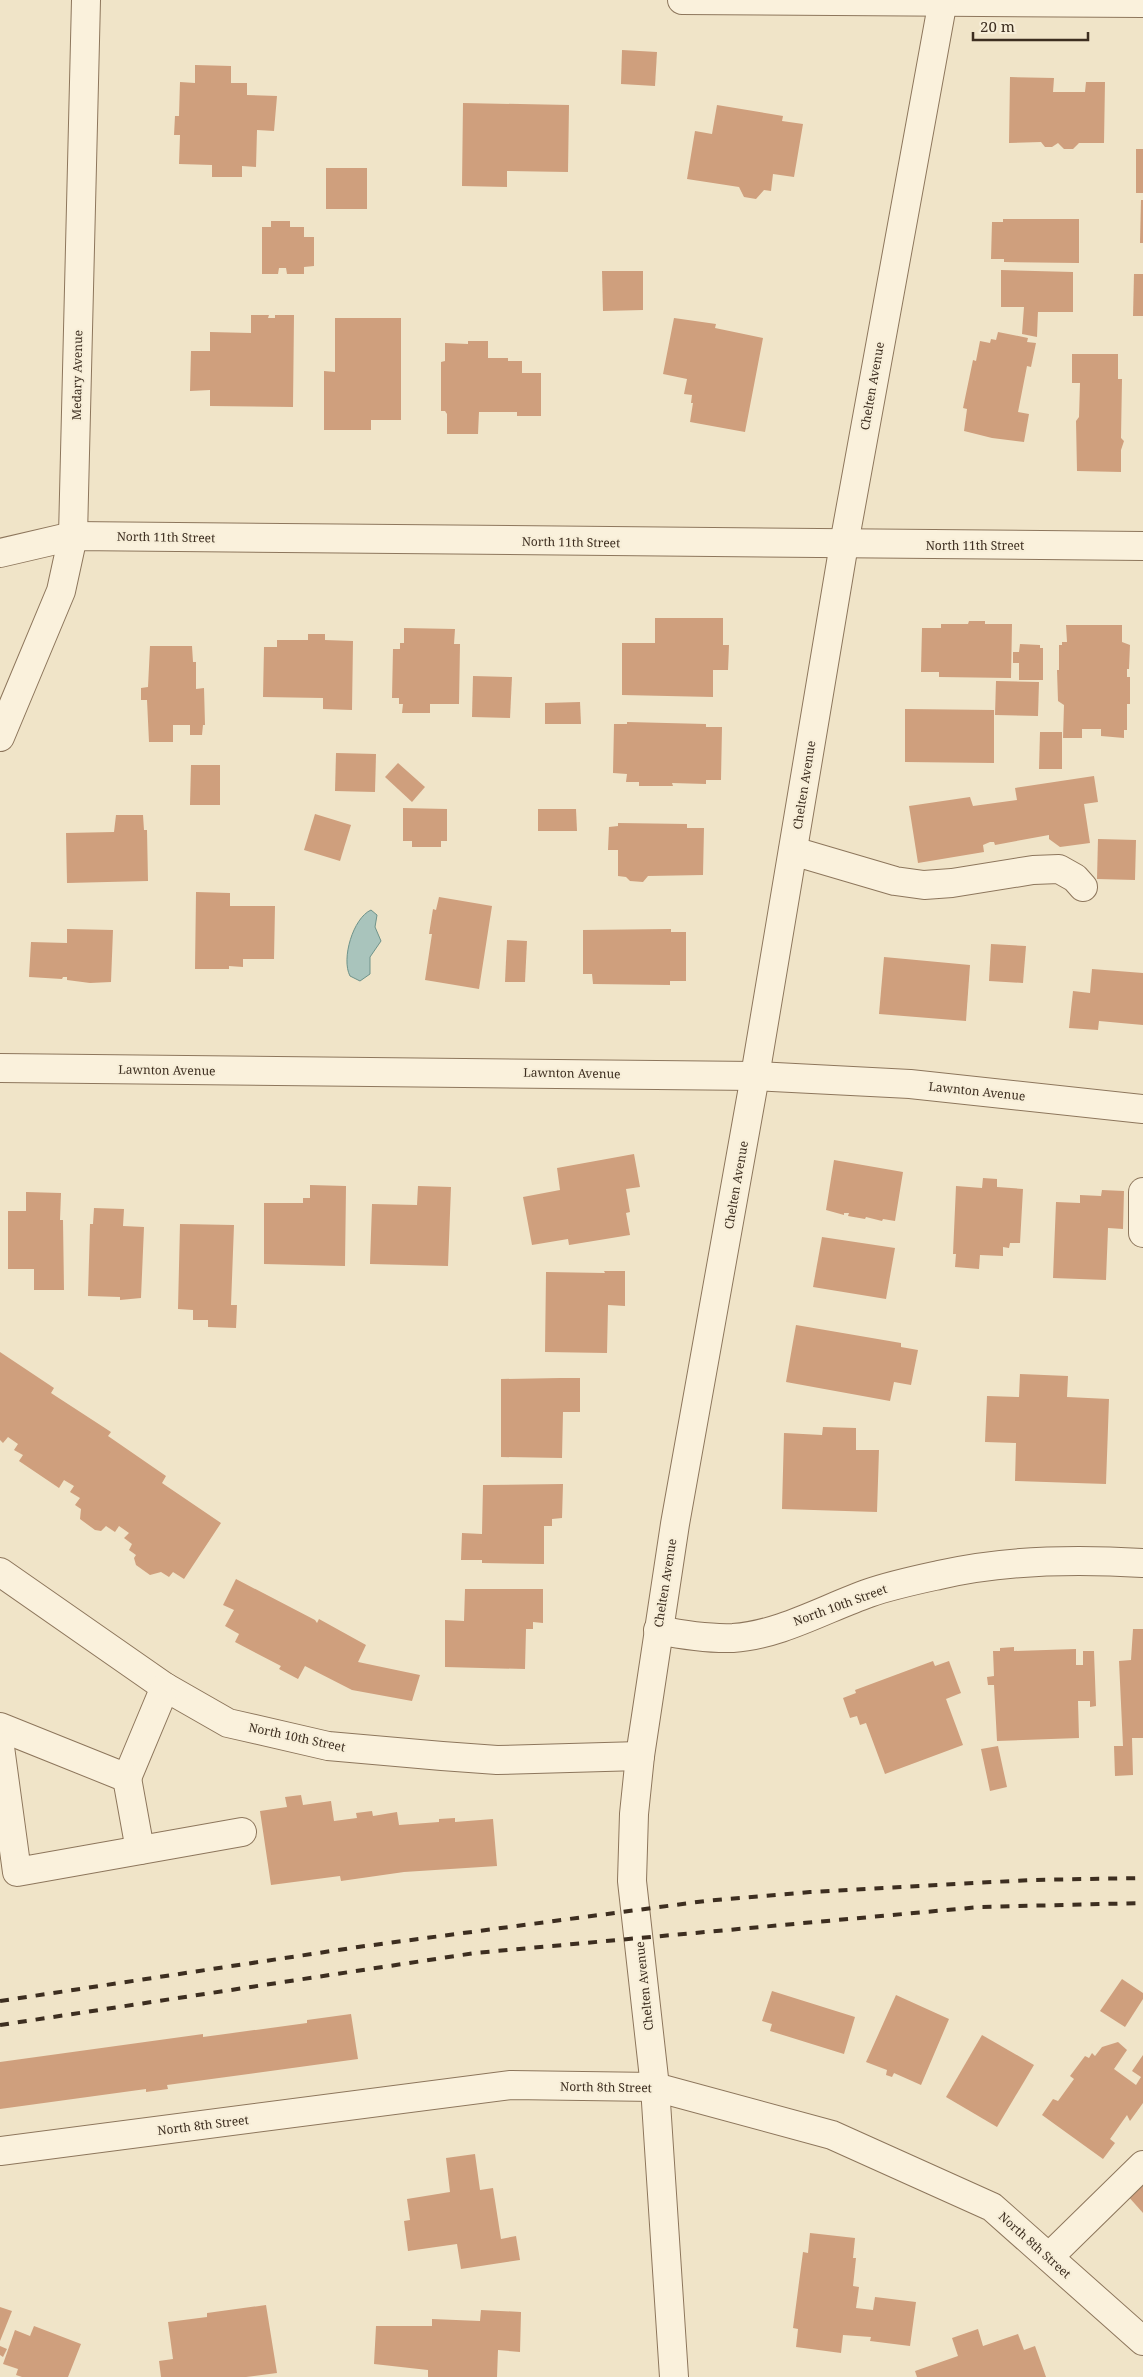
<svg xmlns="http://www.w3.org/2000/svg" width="1143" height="2377" font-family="'Noto Serif',serif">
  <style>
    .water { fill: #a9c4bc; stroke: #6f938a }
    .building { fill: #cf9f7d }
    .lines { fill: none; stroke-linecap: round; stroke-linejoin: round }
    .minor-casing { stroke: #8d765c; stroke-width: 30 }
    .minor { stroke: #faf1dc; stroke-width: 28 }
    .rail { stroke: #3d2e20; stroke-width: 4; stroke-dasharray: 9 9; stroke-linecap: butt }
    .labels { text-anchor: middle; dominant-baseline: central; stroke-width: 4; stroke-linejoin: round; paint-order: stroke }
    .street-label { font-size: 12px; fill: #3d2e20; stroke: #f7eed8 }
  </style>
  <rect width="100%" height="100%" fill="#f0e4c8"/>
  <path class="water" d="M371 910 377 915 375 927 381 941 370 957V974L360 981 350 976C341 959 353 918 371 910Z"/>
  <g class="building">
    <polygon points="622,50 657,52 655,86 621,84"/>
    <polygon points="195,65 231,66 231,83 247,83 247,95 277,96 274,131 257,130 256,167 242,166 242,177 212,177 212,165 179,164 180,135 174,135 175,116 179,116 180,82 195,83"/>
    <polygon points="1010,77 1054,78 1053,92 1085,92 1086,82 1105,82 1104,143 1079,143 1073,149 1064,149 1058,143 1052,147 1045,147 1041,142 1009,143"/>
    <polygon points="463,103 569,105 568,172 507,171 507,187 462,186"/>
    <polygon points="717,105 783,116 782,121 803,124 794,177 773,174 771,191 764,190 756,199 744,197 739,187 687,179 695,131 712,134"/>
    <rect x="1136" y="149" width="7" height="44"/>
    <rect x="326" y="168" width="41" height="41"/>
    <polygon points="1141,200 1143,200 1143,243 1140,243"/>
    <polygon points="1003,219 1079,219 1079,263 1004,262 1004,259 991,259 992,222 1003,222"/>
    <polygon points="271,221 290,221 290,227 304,227 304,237 314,237 314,266 304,267 304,274 287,274 286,268 279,268 278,274 262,274 262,227 271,227"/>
    <polygon points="1001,270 1073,272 1073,312 1038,312 1037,337 1022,334 1024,307 1001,307"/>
    <polygon points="602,271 643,271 643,310 603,311"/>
    <polygon points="1134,274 1143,274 1143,316 1133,316"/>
    <polygon points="251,315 269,315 268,318 275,318 275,315 294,315 293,407 210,406 210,390 190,391 191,351 210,351 210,332 251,333"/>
    <polygon points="335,318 401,318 401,420 371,420 371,430 324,430 324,371 335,372"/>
    <polygon points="674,318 716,324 715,328 763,338 745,432 690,422 693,403 691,403 692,395 684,394 687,379 663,374"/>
    <polygon points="998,332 1028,338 1027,342 1036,343 1031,367 1027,366 1018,412 1029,414 1024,442 992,438 964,431 967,409 963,408 973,360 976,361 980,341 990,343 991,339 996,340"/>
    <polygon points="468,341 488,341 488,358 508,358 508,361 522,361 522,373 541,373 541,416 517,416 517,412 479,412 478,434 447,434 447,414 445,411 441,411 441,362 445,361 445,343 468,344"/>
    <polygon points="1072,354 1118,354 1118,379 1122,379 1121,438 1124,441 1121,450 1121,472 1077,471 1076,421 1079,417 1080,383 1072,383"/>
    <polygon points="655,618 723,618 723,645 729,645 728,670 713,670 713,697 622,695 622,643 655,643"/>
    <polygon points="969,621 985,621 985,624 1012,624 1011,678 939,677 939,672 921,672 922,628 941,628 941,624 968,624"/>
    <polygon points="1066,625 1122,625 1122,642 1130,645 1129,669 1127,669 1127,677 1130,677 1130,704 1127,704 1127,730 1124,730 1124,738 1101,736 1101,729 1082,729 1082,738 1063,738 1064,705 1058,701 1057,670 1059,670 1059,645 1062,645 1062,642 1067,642"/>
    <polygon points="404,628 455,629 454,644 460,644 459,704 430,704 430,713 402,713 403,704 399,704 399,698 392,698 393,649 400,649 400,643 404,643"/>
    <polygon points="308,634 325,634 325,640 353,641 352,710 323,709 323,698 263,697 264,647 277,647 277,640 308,640"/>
    <polygon points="1020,644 1040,645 1040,648 1043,648 1043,680 1019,680 1019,663 1013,663 1013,652 1019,652"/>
    <polygon points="150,646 192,646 193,662 196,662 196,689 204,688 205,725 203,725 202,735 190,735 190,725 173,725 173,742 149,742 147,700 141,700 141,688 148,687"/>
    <polygon points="473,676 512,677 510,718 472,717"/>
    <polygon points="996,681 1039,682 1038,716 995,715"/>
    <polygon points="580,702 581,724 545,724 545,703"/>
    <polygon points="905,709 994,710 994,763 905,762"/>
    <polygon points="627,722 706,724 706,727 722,727 721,780 706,780 706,784 672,783 673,786 639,786 639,782 626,782 627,774 613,773 614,724 627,724"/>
    <polygon points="1040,732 1062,732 1062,769 1039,769"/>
    <polygon points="336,753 376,754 375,792 335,791"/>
    <polygon points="398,763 425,787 412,802 385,777"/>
    <polygon points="191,765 220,765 220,805 190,805"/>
    <polygon points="1094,776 1098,802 1084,804 1090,843 1060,847 1049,839 1049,835 995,845 994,842 990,842 983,845 984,852 918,863 909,806 970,797 973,806 1017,800 1015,788"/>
    <polygon points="403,808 447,809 447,841 441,841 441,847 412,847 412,841 403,841"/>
    <polygon points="538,809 576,809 577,831 538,831"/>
    <polygon points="315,814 351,825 340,861 304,850"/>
    <polygon points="116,815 143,815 144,830 147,830 148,881 67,883 66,833 114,832"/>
    <polygon points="618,823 687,824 687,828 704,828 703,875 648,876 643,882 630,881 626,877 618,876 618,850 608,850 609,827 618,826"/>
    <polygon points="1098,839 1136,840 1135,880 1097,879"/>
    <polygon points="196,892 230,893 230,906 275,906 274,959 243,959 243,967 229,966 229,969 195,969"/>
    <polygon points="439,897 492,906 479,989 425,980 432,934 429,934 433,909 436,910"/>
    <polygon points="67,929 113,930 111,982 90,983 67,980 67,977 63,977 62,979 29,977 31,942 67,943"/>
    <polygon points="671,929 671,932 686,932 686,981 670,981 670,985 593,984 592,974 583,974 583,930"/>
    <polygon points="507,940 527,941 525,982 505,982"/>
    <polygon points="991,944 1026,946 1023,983 989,981"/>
    <polygon points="884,957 970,965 966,1021 879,1014"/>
    <polygon points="1092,969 1143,973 1143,1025 1099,1021 1098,1030 1069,1028 1073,991 1090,993"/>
    <polygon points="634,1154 640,1187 626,1189 630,1212 626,1213 630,1235 569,1245 568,1239 532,1245 523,1197 560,1190 557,1168"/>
    <polygon points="834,1160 903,1172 895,1221 883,1219 882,1221 866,1217 865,1219 848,1216 849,1213 844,1213 844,1215 826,1210"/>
    <polygon points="983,1178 997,1179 997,1187 1023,1189 1020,1243 1010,1243 1009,1248 1003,1247 1003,1256 980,1255 979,1269 955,1267 956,1254 953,1254 956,1186 982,1188"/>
    <polygon points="310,1185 346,1186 345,1266 264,1264 264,1203 303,1203 303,1198 310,1198"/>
    <polygon points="418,1186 451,1187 448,1266 370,1264 372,1204 417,1205"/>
    <polygon points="1102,1190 1124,1191 1123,1229 1108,1228 1106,1280 1053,1278 1056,1202 1080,1203 1080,1195 1101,1196"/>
    <polygon points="26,1192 61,1193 60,1220 63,1220 64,1290 34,1290 34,1269 8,1269 8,1211 26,1211"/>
    <polygon points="94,1208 124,1209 123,1226 144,1227 141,1298 120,1300 120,1297 88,1296 90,1224 93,1224"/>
    <polygon points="180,1224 234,1225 231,1305 237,1305 236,1328 208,1327 208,1320 193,1320 193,1310 178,1309"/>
    <polygon points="822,1237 895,1248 886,1299 813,1287"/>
    <polygon points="604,1271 625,1271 625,1306 608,1305 607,1353 545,1352 546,1272 605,1273"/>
    <polygon points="796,1325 901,1343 901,1347 918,1350 911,1385 894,1382 890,1401 786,1382"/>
    <polygon points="0,1352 54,1388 51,1393 111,1432 108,1436 166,1476 162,1483 221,1523 184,1579 173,1572 169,1577 161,1572 150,1575 136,1565 134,1558 136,1555 129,1550 132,1544 124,1538 129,1533 119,1526 115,1532 106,1526 101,1531 95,1530 80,1519 81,1509 75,1505 80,1498 70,1492 74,1486 64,1480 59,1488 19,1461 23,1455 14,1450 18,1444 8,1437 3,1443 0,1440"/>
    <polygon points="1020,1374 1068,1376 1067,1397 1109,1399 1106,1484 1015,1481 1016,1443 985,1442 987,1396 1019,1397"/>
    <polygon points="560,1378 580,1378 580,1412 563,1412 562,1458 501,1457 501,1379"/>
    <polygon points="823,1427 856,1428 856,1450 879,1450 877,1512 782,1509 784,1433 822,1435"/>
    <polygon points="563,1484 562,1518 552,1519 552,1526 544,1526 544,1564 482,1563 482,1560 461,1560 462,1533 482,1534 483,1485"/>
    <polygon points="236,1579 315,1620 317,1623 319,1619 366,1645 358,1662 420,1675 412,1701 352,1690 305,1666 298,1679 279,1669 281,1666 235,1642 239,1634 225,1626 234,1610 223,1605"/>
    <polygon points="465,1589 543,1589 543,1623 533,1622 533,1629 526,1629 525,1669 445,1667 445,1620 464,1621"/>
    <polygon points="1133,1629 1143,1629 1143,1738 1132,1738 1133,1775 1115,1776 1114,1746 1123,1746 1119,1661 1131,1660"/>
    <polygon points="1014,1647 1014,1651 1076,1649 1076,1665 1083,1665 1083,1651 1094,1651 1096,1706 1090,1707 1090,1701 1078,1701 1079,1738 997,1741 994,1685 988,1685 987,1677 994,1676 993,1651 1000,1651 1000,1648"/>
    <polygon points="933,1661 935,1666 949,1661 961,1693 946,1699 963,1745 885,1774 866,1723 860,1725 857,1716 850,1718 843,1698 856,1693 855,1690"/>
    <polygon points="998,1746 1007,1787 990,1791 981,1749"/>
    <polygon points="301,1795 303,1805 331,1801 334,1821 357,1818 356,1813 372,1811 373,1816 397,1812 399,1825 439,1822 439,1819 455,1818 455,1822 493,1819 497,1866 404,1872 341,1881 340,1876 271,1885 260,1811 287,1807 285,1797"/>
    <polygon points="1122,1979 1143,1993 1143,1999 1125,2027 1100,2011"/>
    <polygon points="772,1991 855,2017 844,2054 770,2031 772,2024 762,2021"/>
    <polygon points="896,1995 949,2019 921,2085 894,2073 892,2077 886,2075 887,2070 866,2062"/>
    <polygon points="351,2014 358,2059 167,2085 168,2089 146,2092 146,2089 0,2109 0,2062 203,2034 203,2037 307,2023 307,2020"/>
    <polygon points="982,2035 1034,2065 997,2127 946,2097"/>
    <polygon points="1118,2042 1127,2050 1114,2069 1136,2085 1141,2077 1132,2071 1143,2055 1143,2103 1130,2121 1127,2115 1110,2139 1115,2143 1103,2159 1042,2115 1053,2099 1058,2101 1074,2079 1070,2076 1085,2056 1089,2058 1092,2053 1095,2056 1102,2047"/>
    <polygon points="475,2154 480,2190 493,2188 501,2239 516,2236 520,2260 461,2269 457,2244 408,2251 404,2221 410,2220 407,2199 450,2192 446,2158"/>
    <polygon points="1143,2181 1143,2213 1127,2195"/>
    <polygon points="810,2233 855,2238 853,2258 856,2258 853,2286 859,2287 856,2308 873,2310 875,2297 916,2302 910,2346 870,2341 871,2337 843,2335 841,2353 796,2347 798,2329 793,2328 803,2252 808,2253"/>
    <polygon points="266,2305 277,2373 246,2377 161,2377 159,2361 173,2359 168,2322 207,2317 207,2313"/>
    <polygon points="0,2307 12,2311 0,2341"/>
    <polygon points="481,2310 521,2312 520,2352 498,2350 497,2377 428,2377 428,2370 374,2364 376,2326 432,2326 432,2319 480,2321"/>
    <polygon points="34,2326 81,2344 68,2377 22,2377 16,2375 18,2369 3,2364 15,2330 30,2336"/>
    <polygon points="978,2329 983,2346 1018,2334 1024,2350 1035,2346 1046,2377 917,2377 915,2371 958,2356 952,2338"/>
    <polygon points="0,2346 7,2349 3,2357 0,2355"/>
  </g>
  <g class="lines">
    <defs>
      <g id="minor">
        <polyline points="682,0 1143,3"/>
        <polyline points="0,553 73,536 1143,546"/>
        <polyline points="0,737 61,591 73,536 86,0"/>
        <polyline points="793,851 895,881 924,885 952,883 1033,870 1059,869 1075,878 1083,887"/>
        <polyline points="0,1068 755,1076 910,1084 1143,1109"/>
        <polyline points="1143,1192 1143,1233"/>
        <polyline points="0,1572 165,1687 228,1723 328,1746 442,1756 497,1760 640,1756"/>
        <path d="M658 1630C683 1635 707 1639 733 1638 780 1635 826 1608 869 1593 892 1585 916 1580 939 1575 1003 1560 1078 1559 1143 1563"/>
        <polyline points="0,1727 127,1778 165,1687"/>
        <polyline points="0,1747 17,1872 242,1832"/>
        <polyline points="127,1778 140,1850"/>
        <polyline points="0,2151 511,2085 655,2087 832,2135 992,2207 1143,2341"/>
        <polyline points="1049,2257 1143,2165"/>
        <polyline points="674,2377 655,2087 632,1881 634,1814 640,1756 675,1524 755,1076 844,544 943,0"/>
      </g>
    </defs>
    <use href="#minor" class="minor-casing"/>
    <use href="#minor" class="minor"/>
    <g class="rail">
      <polyline points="0,2001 358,1947 705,1901 810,1892 1030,1880 1143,1878"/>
      <polyline points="0,2025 475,1953 980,1907 1143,1903"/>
    </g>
  </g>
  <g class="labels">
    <g class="street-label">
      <text transform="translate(77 375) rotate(-89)">Medary Avenue</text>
      <text transform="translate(872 386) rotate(-80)">Chelten Avenue</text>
      <text transform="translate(166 537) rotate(1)">North 11th Street</text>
      <text transform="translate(571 542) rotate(1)">North 11th Street</text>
      <text x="975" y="545">North 11th Street</text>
      <text transform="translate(804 785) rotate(-81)">Chelten Avenue</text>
      <text transform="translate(167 1070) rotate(1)">Lawnton Avenue</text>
      <text transform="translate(572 1073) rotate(1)">Lawnton Avenue</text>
      <text transform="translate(977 1091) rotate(6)">Lawnton Avenue</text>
      <text transform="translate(736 1185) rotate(-80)">Chelten Avenue</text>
      <text transform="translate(665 1583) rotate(-81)">Chelten Avenue</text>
      <text transform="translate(840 1605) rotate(-20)">North 10th Street</text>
      <text transform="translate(297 1737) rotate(12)">North 10th Street</text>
      <text transform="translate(644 1986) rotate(-96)">Chelten Avenue</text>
      <text transform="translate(606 2087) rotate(1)">North 8th Street</text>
      <text transform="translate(203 2125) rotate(-7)">North 8th Street</text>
      <text transform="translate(1035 2245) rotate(42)">North 8th Street</text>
    </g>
  </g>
  <path d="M973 32v8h115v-8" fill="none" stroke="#3d2e20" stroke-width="2.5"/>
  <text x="980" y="32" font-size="15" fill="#3d2e20" stroke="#f7eed8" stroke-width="4" paint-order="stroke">20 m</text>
</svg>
